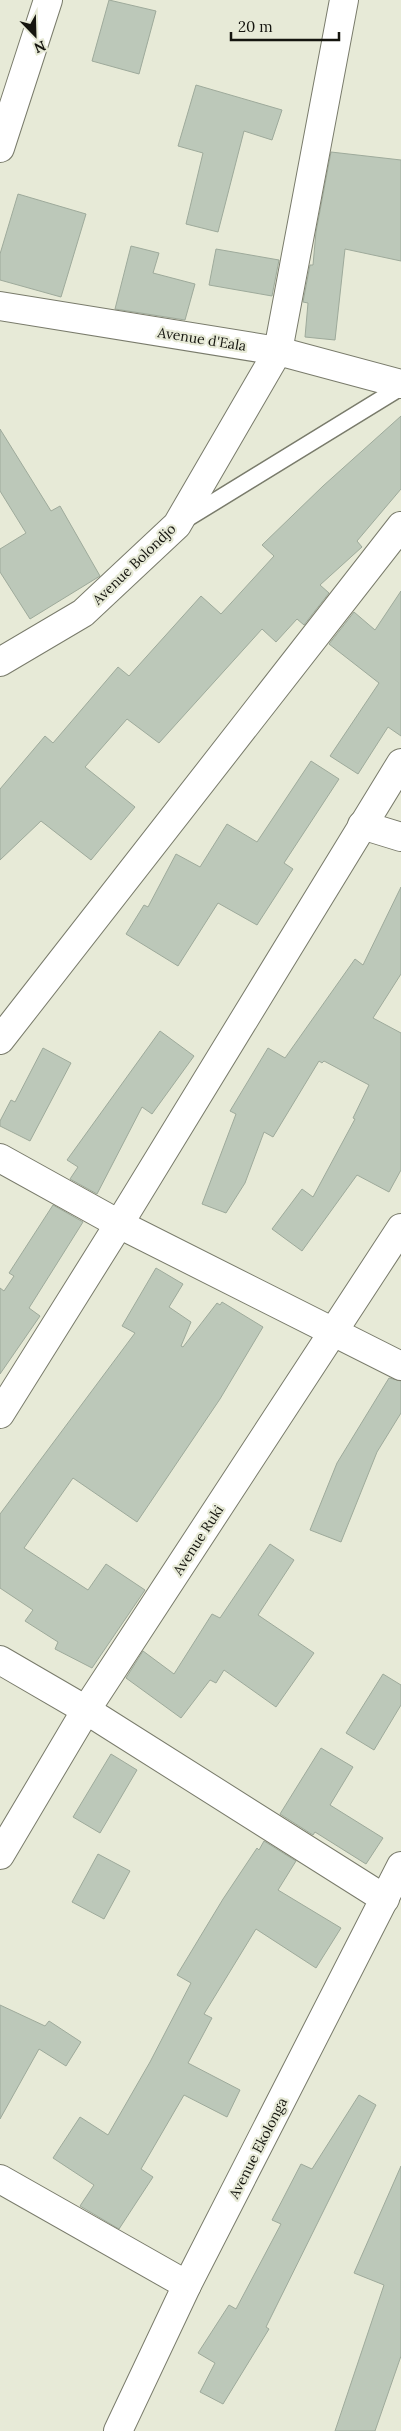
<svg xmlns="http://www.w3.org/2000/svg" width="401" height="2431" font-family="Lora,serif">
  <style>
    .building { fill: #bcc8b9; stroke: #9eaa9b }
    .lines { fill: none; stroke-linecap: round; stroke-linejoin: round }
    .service-casing { stroke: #797b6b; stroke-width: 19 }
    .minor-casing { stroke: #797b6b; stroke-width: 30 }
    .tertiary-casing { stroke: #797b6b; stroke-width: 30 }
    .service { stroke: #fff; stroke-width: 16 }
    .minor { stroke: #fff; stroke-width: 28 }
    .tertiary { stroke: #fff; stroke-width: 28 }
    .labels { text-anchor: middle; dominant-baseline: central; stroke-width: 4.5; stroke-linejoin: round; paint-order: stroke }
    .street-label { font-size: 14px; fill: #15150f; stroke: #e7ead7 }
  </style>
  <rect width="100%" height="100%" fill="#e7ead7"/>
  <g class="building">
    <polygon points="109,0 156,11 139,74 92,61"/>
    <polygon points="196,85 282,110 272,140 244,131 218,232 186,224 203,153 178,146"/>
    <polygon points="331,152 401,160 401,261 345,249 335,340 305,337 308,303 303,302 310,265 313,265 316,232"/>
    <polygon points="18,194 86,214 61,297 0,280 0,254"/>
    <polygon points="131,246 159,253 153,273 195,284 185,320 115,309"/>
    <polygon points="216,249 279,260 272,296 209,285"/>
    <polygon points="401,416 401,489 357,541 362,547 320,585 329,593 304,625 297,619 276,642 262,629 159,743 127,719 85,767 135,807 91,860 41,821 0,860 0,789 45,736 53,743 118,667 129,676 201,596 221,614 274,556 262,545 323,486"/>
    <polygon points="0,429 51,511 60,506 100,576 30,619 0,572 0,549 26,533 0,491"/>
    <polygon points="401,591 401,736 388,727 358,774 330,756 379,683 329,644 354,612 375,630"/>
    <polygon points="311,761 339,779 284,863 293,869 257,925 218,903 178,966 126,934 144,905 148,907 176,854 200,867 227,824 257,842"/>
    <polygon points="401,887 401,974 373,1018 401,1033 401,1170 389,1192 357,1175 302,1251 272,1229 302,1189 313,1197 355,1119 353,1118 369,1085 324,1061 322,1063 319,1061 273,1137 264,1132 245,1183 226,1213 202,1204 236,1114 230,1111 268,1048 285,1058 355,959 363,965"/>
    <polygon points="160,1031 194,1056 152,1114 142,1107 97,1194 70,1179 78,1167 67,1160"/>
    <polygon points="43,1048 71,1063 30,1141 0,1126 0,1121 11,1100 15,1102"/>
    <polygon points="53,1205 83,1222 29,1308 40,1316 0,1374 0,1288 4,1291 14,1276 9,1273"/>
    <polygon points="156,1268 183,1284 169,1307 191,1322 181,1346 183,1347 217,1303 220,1305 222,1302 263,1327 220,1399 137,1522 73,1478 24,1548 88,1590 106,1564 145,1590 92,1668 55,1649 58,1642 25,1621 33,1610 0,1588 0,1514 135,1333 122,1326"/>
    <polygon points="389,1378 401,1381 401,1413 377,1452 341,1542 310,1530 337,1463"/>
    <polygon points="270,1544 294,1560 258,1615 314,1653 276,1707 224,1670 216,1683 210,1680 181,1718 126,1678 143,1651 174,1674 212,1614 220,1618"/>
    <polygon points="383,1674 401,1685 401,1705 374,1750 346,1733"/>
    <polygon points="321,1748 353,1767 330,1805 383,1838 366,1864 315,1832 313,1835 280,1814"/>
    <polygon points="111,1754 137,1770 100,1833 73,1817"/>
    <polygon points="264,1841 296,1861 278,1890 341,1928 316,1968 256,1929 204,2014 212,2018 188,2063 240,2090 227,2117 184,2095 141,2169 153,2177 119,2229 80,2206 94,2185 53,2158 80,2117 108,2135 150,2062 191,1983 177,1975 223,1899 257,1848 259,1850"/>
    <polygon points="98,1854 130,1871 104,1919 72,1902"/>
    <polygon points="0,2005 45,2026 49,2021 81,2042 66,2066 39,2049 0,2119"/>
    <polygon points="359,2095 376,2105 266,2327 269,2329 223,2404 200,2392 215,2363 198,2353 229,2305 236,2309 281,2224 272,2220 301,2164 312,2169"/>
    <polygon points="401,2166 401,2356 375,2431 335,2431 384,2285 354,2273"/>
  </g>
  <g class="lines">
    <defs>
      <polyline id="service" points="183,521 401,387"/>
      <g id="minor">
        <polyline points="0,148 48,0"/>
        <polyline points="0,662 83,613 177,525 278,351 344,0"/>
        <polyline points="362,825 401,837"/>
        <polyline points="0,1158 119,1224 401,1366"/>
        <polyline points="0,1414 119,1224 401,763"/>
        <polyline points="0,1660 86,1710 385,1899"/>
        <polyline points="0,1855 86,1710 401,1228"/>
        <polyline points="0,2179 187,2285"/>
        <polyline points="118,2431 187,2285 401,1866"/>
      </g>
      <g id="tertiary">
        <polyline points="0,306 278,351 401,384"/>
        <polyline points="0,1040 401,526"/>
      </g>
    </defs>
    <use href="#service" class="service-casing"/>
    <use href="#minor" class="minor-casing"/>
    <use href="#tertiary" class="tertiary-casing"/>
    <use href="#service" class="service"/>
    <use href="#minor" class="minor"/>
    <use href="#tertiary" class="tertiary"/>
  </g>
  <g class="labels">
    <g class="street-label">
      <text transform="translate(202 339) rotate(9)">Avenue d'Eala</text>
      <text transform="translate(134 564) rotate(-44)">Avenue Bolondjo</text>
      <text transform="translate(198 1540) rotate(-57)">Avenue Ruki</text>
      <text transform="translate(258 2148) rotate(-63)">Avenue Ekolonga</text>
    </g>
  </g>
  <g transform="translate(35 35) rotate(157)" stroke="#e7ead7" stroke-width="4" paint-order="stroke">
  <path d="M0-4L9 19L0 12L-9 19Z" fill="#15150f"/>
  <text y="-8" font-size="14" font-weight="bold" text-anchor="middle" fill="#15150f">N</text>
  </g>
  <path d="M231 32v8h108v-8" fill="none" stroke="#15150f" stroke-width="2.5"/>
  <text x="238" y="32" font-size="15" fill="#15150f" stroke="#e7ead7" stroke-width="4" paint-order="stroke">20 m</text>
</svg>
